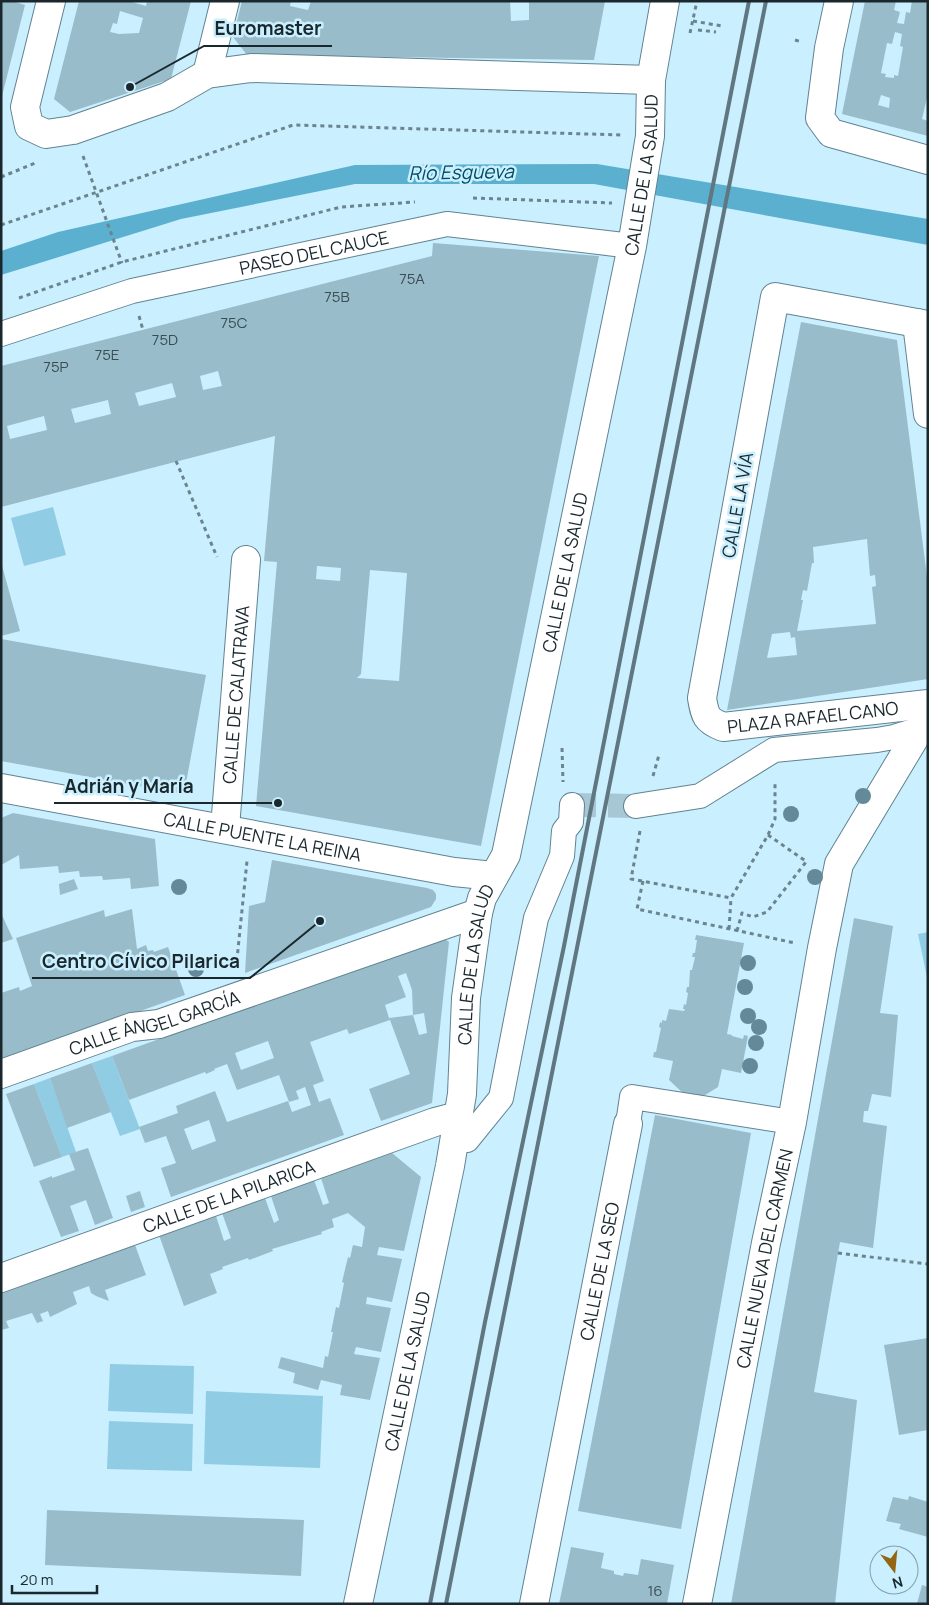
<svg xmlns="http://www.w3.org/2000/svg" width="929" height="1605" font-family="Manrope,sans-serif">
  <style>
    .green { fill: #90cce4 }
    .water { fill: #5bb0cf }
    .building { fill: #98bcca; fill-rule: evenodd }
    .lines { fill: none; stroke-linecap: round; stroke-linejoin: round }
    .pedestrian-tunnel { stroke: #a7c7d4; stroke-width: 24; stroke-dasharray: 24 12; stroke-linecap: butt }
    .pedestrian-casing { stroke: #618391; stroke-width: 26 }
    .minor-casing { stroke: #618391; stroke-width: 30 }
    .path { stroke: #6b848e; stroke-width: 3; stroke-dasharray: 4 4; stroke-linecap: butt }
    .pedestrian { stroke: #fff; stroke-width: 24 }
    .minor { stroke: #fff; stroke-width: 28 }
    .rail { stroke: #607781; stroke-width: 4 }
    .tree { fill: #648a99 }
    .labels { text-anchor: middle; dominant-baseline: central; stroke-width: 5; stroke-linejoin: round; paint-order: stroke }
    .number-label { font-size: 15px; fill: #3a4d55 }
    .street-label { font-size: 18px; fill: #1a282e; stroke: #caeffe }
    .water-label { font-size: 19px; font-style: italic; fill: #004c62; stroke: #caeffe }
    .leader { fill: none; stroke: #1a282e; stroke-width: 2 }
    .callout-dot { fill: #1a282e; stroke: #caeffe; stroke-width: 2 }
    .callout-label { font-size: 19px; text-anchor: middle; font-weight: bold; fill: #1a282e; stroke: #caeffe; stroke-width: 5; stroke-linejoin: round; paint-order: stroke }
  </style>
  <rect width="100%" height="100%" fill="#caeffe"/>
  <g class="green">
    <polygon points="53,507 66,555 24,566 11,518"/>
    <polygon points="928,932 928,982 918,934"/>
    <polygon points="112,1056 140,1129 120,1136 92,1063"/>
    <polygon points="50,1078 76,1152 62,1157 34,1084"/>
    <polygon points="110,1364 194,1366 193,1414 108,1411"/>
    <polygon points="206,1391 323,1396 320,1468 204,1464"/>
    <polygon points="109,1421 193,1424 192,1471 107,1469"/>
  </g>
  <polygon class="water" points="597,164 928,219 928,245 594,184 355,184 181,219 1,275 1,251 58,232 355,165"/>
  <g class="building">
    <polygon points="1,1 12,1 25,5 2,96"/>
    <path d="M79 1H128L146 6 147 1H191L171 79 70 112 54 99ZM120 11 143 18 139 33 119 34 110 32 113 23 117 24Z"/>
    <polygon points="242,1 291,1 290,6 308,10 311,1 510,1 511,21 529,20 529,1 605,1 594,60 247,55 233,37"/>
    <path d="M865 1H896L894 10 900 12 897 23 904 24 906 12 910 13 912 1H928V93L922 119 928 121V136L842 114ZM895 32 902 34 900 46 903 47 898 76 894 75V78L885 77 886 74 881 73 887 43 892 44ZM881 95 890 98 889 108 878 105Z"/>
    <path d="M433 243 599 256 481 846 256 806 277 562 264 561 275 436 1 507V366L432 256ZM218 371 222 386 203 390 200 376ZM172 383 176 397 139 406 135 393ZM108 400 111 414 75 423 71 409ZM44 416 47 430 10 439 7 426ZM317 566 341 568 340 581 316 579ZM370 570 407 573 399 681 357 678 361 674Z"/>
    <path d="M801 322 897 340 928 585V679L727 710ZM867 539 870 576 875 575 876 586 872 587 876 624 797 631 803 600H801L803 590 807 591 812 563H814L813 547ZM790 632 791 638 795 637 797 655 767 658 772 634Z"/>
    <polygon points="1,562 20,631 1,636"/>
    <polygon points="1,639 206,675 184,794 1,761"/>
    <polygon points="13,813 155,839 159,886 131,889 130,878 103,880 102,876 80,877 79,871 59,873 58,866 20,869 19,855 1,865 1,818"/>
    <polygon points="272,860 427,888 433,890 436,894 436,899 431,907 245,973 249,906 265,902"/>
    <polygon points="74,879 78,889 60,895 59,884"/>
    <polygon points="132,909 137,949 146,945 148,951 153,950 154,952 168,947 185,995 1,1061 1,993 19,987 20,991 32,986 16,938 104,910 105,917"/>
    <polygon points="1,913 13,939 1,943"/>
    <polygon points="854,918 893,926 880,1013 898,1015 891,1097 872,1094 868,1111 864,1111 863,1122 887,1126 873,1248 840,1242 814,1392 857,1400 835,1604 731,1604"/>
    <polygon points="696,935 744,943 727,1034 732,1035 732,1036 743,1039 744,1035 748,1036 741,1073 722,1069 718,1087 702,1097 684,1094 669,1080 673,1061 653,1057 654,1052 656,1052 661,1028 659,1027 660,1022 662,1023 662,1020 666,1021 669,1009 684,1011 685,1009 683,1009 684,1004 686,1005 688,993 686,992 687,987 689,987 690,970 692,970 695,957 692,957 693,953 695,953 697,940 695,940"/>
    <path d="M442 937 449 942 432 1103 381 1121 369 1089 410 1074 390 1020 349 1034 347 1029 310 1042 324 1081 313 1085 319 1102 330 1098 344 1135 171 1197 161 1168 176 1163 166 1136 145 1143 139 1127 178 1113 176 1106 215 1091 227 1122 288 1101 292 1112 311 1105 305 1087 296 1091 299 1099 289 1102 279 1075 237 1090 227 1064 214 1069 215 1070 206 1074 205 1072 129 1100 112 1056ZM406 973 412 990 413 1015 389 1018 385 1005 406 997 398 976ZM424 1013 427 1033 419 1035 413 1015ZM268 1041 274 1058 241 1070 235 1053ZM209 1120 216 1141 192 1150 184 1129Z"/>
    <polygon points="92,1063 111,1112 67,1128 50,1078"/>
    <polygon points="34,1084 62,1157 34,1167 6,1094"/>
    <polygon points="655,1115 751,1133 681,1529 578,1511"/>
    <polygon points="88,1148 113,1218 95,1225 86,1200 70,1206 79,1231 61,1237 39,1181 52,1176 52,1178 75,1170 69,1154"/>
    <polygon points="392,1153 421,1177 404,1251 379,1247 377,1255 402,1259 392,1302 367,1297 366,1304 391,1308 381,1352 356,1347 354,1354 380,1358 370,1400 340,1395 342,1385 321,1380 318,1390 293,1383 295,1373 278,1368 281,1357 323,1368 325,1356 328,1357 333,1332 331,1332 336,1307 339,1308 344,1283 342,1282 348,1257 350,1258 353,1245 362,1247 365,1227 348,1213 332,1219 334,1227 321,1232 322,1234 272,1249 273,1251 249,1260 248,1258 222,1267 223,1269 210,1274 217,1293 184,1306 159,1235 216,1216 224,1241 231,1238 222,1213 265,1198 274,1223 279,1220 271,1196 314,1180 323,1205 329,1203 321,1178"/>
    <polygon points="140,1191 145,1207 131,1212 126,1196"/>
    <polygon points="135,1245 146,1275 105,1290 109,1301 96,1296 91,1293 89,1286 73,1292 77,1304 50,1317 48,1311 40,1314 43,1321 37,1323 32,1313 6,1321 9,1328 1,1330 1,1293"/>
    <polygon points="928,1338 928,1430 899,1435 884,1345"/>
    <polygon points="909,1496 928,1502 928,1537 899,1529 901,1524 886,1521 893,1497 908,1500"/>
    <polygon points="47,1510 304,1520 301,1576 45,1565"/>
    <polygon points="571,1547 604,1553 601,1568 614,1571 614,1574 623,1576 624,1573 638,1575 641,1559 674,1565 667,1604 559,1604"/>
    <polygon points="922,1585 928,1587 928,1604 917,1604"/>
  </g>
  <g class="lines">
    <polyline class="pedestrian-tunnel" points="572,805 636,806"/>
    <defs>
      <g id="pedestrian">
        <path id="s1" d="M1 334 132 291 447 224 632 246"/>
        <polyline points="636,806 700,796 774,750 877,740 894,737 920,729"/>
        <polyline points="628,1124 632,1097 792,1122"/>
        <polyline points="454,1139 467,1140 501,1098 536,918 562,856 564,831 571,822 572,805"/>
      </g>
      <g id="minor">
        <polyline points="51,1 25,107 29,126 46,134 73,130 167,97 207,74 251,68 651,80"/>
        <polyline points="839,1 829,48 820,118 831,133 928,160"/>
        <polyline points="207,74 225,1"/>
        <polyline points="917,323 928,414"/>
        <path id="s2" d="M928 325 775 297 702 698C705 716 706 720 723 727L928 704"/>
        <path id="s3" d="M1 788 454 872 494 876"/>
        <path id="s4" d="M225 828 246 560"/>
        <path id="s5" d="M1 1074 132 1027 159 1024 478 913"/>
        <path id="s6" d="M1 1278 435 1122 458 1116"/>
        <path id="s7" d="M358 1604 450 1166 462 1094 466 998 478 913 482 898 506 855 632 246 650 136 651 80 665 1"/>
        <path id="s8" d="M534 1604 628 1124"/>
        <path id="s9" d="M697 1604 766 1243 792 1122 822 948 839 864 920 729 928 723"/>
      </g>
    </defs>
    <use href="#pedestrian" class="pedestrian-casing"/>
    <use href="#minor" class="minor-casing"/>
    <g class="path">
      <polyline points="693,21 722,26"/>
      <polyline points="698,30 716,32"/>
      <polyline points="690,33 697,1"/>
      <polyline points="795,40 802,42"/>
      <polyline points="83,156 122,263"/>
      <polyline points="1,177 38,162"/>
      <polyline points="473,198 612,203"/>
      <polyline points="1,225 293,125 621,135"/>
      <polyline points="19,298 122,262 341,207 415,202"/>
      <polyline points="139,316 143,330"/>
      <polyline points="176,461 217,557"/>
      <polyline points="562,748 563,782"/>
      <polyline points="653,776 659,755"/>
      <polyline points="640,831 631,879 731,898 768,835 775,819 775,781"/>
      <polyline points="768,835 807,862"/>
      <polyline points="643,881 637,909 795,943"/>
      <polyline points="729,929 731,898"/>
      <polyline points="737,931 742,913 753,917 767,912 806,862"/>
      <polyline points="236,969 247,861"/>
      <polyline points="838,1253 928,1264"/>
    </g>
    <use href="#pedestrian" class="pedestrian"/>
    <use href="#minor" class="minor"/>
    <g class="rail">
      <polyline points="430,1604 485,1322 564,946 749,1"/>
      <polyline points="446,1604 766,1"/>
    </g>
  </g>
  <g class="tree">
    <circle cx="863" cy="796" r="8"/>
    <circle cx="791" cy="814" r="8"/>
    <circle cx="815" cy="877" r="8"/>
    <circle cx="179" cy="887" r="8"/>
    <circle cx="748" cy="963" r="8"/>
    <circle cx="196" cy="969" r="8"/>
    <circle cx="745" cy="987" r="8"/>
    <circle cx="748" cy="1016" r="8"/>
    <circle cx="759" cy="1027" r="8"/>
    <circle cx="756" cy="1043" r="8"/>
    <circle cx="750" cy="1066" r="8"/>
  </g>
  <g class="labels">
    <g class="number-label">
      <text x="412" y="278">75A</text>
      <text x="337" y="296">75B</text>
      <text x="234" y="322">75C</text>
      <text x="165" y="339">75D</text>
      <text x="107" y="354">75E</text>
      <text x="56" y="366">75P</text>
      <text x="655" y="1590">16</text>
    </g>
    <g class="street-label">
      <text stroke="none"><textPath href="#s7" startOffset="1461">CALLE DE LA SALUD</textPath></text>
      <text stroke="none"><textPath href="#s1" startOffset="324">PASEO DEL CAUCE</textPath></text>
      <text transform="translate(737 505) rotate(-80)">CALLE LA VÍA</text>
      <text stroke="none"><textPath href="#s7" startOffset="1056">CALLE DE LA SALUD</textPath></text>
      <text stroke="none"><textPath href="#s4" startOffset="134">CALLE DE CALATRAVA</textPath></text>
      <text stroke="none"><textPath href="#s2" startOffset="692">PLAZA RAFAEL CANO</textPath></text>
      <text stroke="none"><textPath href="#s3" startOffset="266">CALLE PUENTE LA REINA</textPath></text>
      <text stroke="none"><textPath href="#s7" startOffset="651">CALLE DE LA SALUD</textPath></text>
      <text stroke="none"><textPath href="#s5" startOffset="162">CALLE ÁNGEL GARCÍA</textPath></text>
      <text stroke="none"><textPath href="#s6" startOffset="242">CALLE DE LA PILARICA</textPath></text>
      <text stroke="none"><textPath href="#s9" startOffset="352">CALLE NUEVA DEL CARMEN</textPath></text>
      <text stroke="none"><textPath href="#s8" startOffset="339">CALLE DE LA SEO</textPath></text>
      <text stroke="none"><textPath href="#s7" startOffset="238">CALLE DE LA SALUD</textPath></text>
    </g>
    <g class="water-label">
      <text transform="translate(461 172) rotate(-1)">Río Esgueva</text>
    </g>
  </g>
  <path class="leader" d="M130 87L204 46H332M278 803L203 803H54M320 921L250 978H32"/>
  <g class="callout-dot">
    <circle cx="130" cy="87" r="5"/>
    <circle cx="278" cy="803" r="5"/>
    <circle cx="320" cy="921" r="5"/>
  </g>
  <g class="callout-label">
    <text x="268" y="35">Euromaster</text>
    <text x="129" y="793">Adrián y María</text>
    <text x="141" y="968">Centro Cívico Pilarica</text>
  </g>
  <rect width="929" height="1605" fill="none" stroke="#1a282e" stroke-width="5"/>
  <g transform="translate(894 1570) rotate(164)"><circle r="24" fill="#caeffe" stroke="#849fab"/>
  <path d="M0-4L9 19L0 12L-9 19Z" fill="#946513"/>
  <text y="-8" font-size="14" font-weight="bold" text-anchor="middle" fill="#1a282e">N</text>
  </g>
  <path d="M12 1585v8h85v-8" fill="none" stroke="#1a282e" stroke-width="2.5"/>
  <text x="20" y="1585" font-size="15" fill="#1a282e" stroke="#caeffe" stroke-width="4" paint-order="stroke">20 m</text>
</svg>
